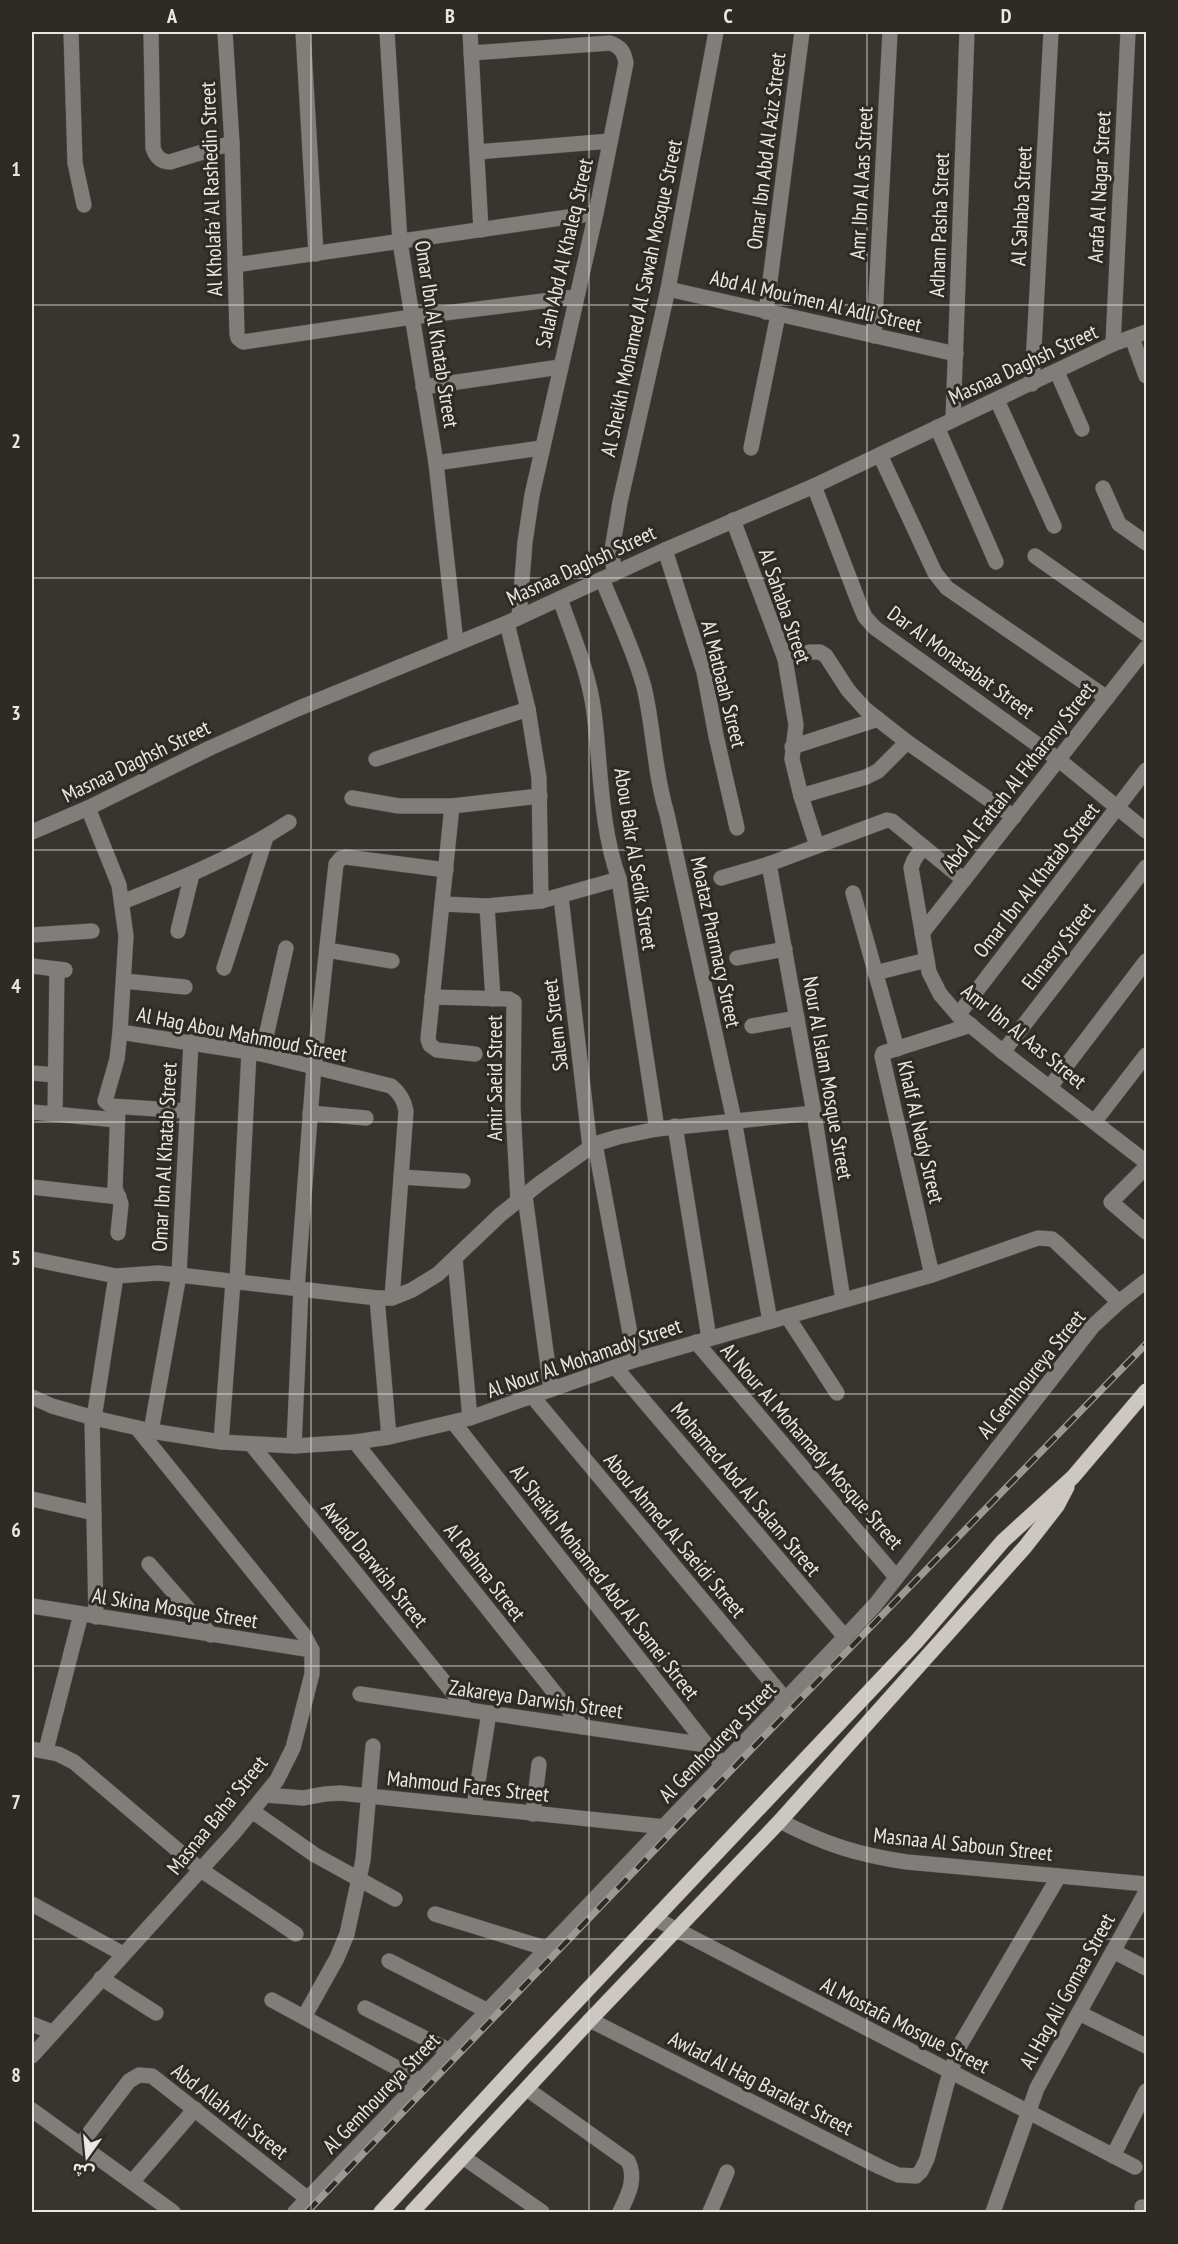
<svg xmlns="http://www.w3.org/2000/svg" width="1178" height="2244" font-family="'PT Sans Narrow','Noto Sans Arabic',sans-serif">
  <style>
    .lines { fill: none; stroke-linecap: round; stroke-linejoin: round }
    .minor-casing { stroke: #54514b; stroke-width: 16 }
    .major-casing { stroke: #54514b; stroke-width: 16 }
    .minor { stroke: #807e7b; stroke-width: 15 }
    .major { stroke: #ccc7c1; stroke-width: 15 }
    .rail-casing { stroke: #9c9994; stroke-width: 7 }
    .rail { stroke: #2e2a24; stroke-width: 4.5; stroke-dasharray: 14; stroke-linecap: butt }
    .grid { fill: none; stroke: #e9e7e3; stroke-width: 1.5; stroke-opacity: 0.55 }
    .labels { text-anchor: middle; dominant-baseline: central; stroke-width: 6; stroke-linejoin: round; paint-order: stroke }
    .street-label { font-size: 21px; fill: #e9e7e3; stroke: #2e2a24 }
    .neatline { fill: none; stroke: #e9e7e3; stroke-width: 2 }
    .grid-label { font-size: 20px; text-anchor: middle; font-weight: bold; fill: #e9e7e3 }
  </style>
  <rect width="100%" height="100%" fill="#38342e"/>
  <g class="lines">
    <defs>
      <g id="minor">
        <polyline points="71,32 75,163 84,205"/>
        <path d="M151 32 153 148C156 157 161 162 170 162L232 143"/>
        <polyline points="225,32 232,143 237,334 238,338 243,342 412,317 575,297"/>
        <polyline points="303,32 316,254"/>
        <polyline points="387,32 400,242 436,463 456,643"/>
        <polyline points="470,32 481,230"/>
        <path d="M471 53 610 43C621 47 624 52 626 63L596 213 532 495 525 542 519 617"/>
        <polyline points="477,152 610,141"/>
        <polyline points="235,265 596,213"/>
        <polyline points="668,289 956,354"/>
        <polyline points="766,312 802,32"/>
        <polyline points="874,336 890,32"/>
        <polyline points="1132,338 1146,376"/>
        <polyline points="1113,344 1128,32"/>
        <polyline points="1057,372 1082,429"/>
        <polyline points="1032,384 1051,32"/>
        <polyline points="423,387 560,367"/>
        <polyline points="997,400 1054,526"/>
        <polyline points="953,420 967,32"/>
        <polyline points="937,427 996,562"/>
        <polyline points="751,448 778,315"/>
        <polyline points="880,455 935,573 947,588 1107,698"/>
        <polyline points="436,463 541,448"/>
        <polyline points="814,486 859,603 865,617 875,628 1059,760 1146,831"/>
        <polyline points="1103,488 1119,524 1146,543"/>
        <polyline points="733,520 785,659 796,725 792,759 801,796 817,846"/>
        <polyline points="665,550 704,672 716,736 737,828"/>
        <polyline points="1035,556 1146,634"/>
        <polyline points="614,574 612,550 620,502 668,289 716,32"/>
        <path d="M602 579C616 614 634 650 644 687 654 729 654 772 667 814L734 1120 770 1321"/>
        <path d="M560 599C573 636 589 673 594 712 601 768 600 826 619 879L657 1129"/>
        <polyline points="507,623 528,709 539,778 541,901"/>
        <polyline points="785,659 810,652 820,652 826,656 848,690 865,709 907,742 1014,817"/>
        <polyline points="792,747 878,719"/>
        <polyline points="376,759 528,709"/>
        <polyline points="801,796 866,777 878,771 907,742"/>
        <polyline points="352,798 399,806 452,806 540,796"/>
        <polyline points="452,806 428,1039 430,1045 437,1050 475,1054"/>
        <polyline points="88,808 119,885 126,936 120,1032 117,1059 105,1101 111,1106 187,1111"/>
        <polyline points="32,832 88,808 210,748 297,709 507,623 665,550 814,486 1113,344 1146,332"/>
        <polyline points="923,847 914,860 911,868 929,972 940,994 958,1015 1003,1052 1146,1162"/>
        <polyline points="769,864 814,1113 843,1300"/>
        <polyline points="721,878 769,864 887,820 892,821 964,880"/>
        <polyline points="853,893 897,1049"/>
        <polyline points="561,897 590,1147"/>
        <path d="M122 902C181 879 237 856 289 822"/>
        <polyline points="442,904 487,906 541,901 619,879"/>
        <polyline points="487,906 493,999"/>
        <polyline points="178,931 192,874"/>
        <polyline points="922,933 1146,648"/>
        <polyline points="32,935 92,931"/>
        <polyline points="327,950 392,961"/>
        <polyline points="737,958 785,949"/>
        <polyline points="32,966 65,970"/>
        <polyline points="224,968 266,837"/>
        <polyline points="875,973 927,960"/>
        <polyline points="124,981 185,987"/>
        <polyline points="432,997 509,999 514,1002 513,1108 518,1201"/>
        <polyline points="958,1015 1146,770"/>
        <polyline points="752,1026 797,1018"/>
        <path d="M120 1032 262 1054 391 1086C400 1093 404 1100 406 1111L392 1298"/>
        <polyline points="1003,1052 1146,867"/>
        <polyline points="262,1054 286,948"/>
        <polyline points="32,1073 55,1075"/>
        <polyline points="1050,1087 1146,961"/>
        <polyline points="118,1107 115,1188 121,1204 118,1233"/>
        <polyline points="32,1112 117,1120"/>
        <polyline points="310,1113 366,1118"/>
        <polyline points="55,1114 57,969"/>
        <polyline points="1095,1121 1146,1055"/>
        <polyline points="675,1126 709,1338"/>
        <polyline points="595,1144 635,1360"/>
        <polyline points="1146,1167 1111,1202 1146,1232"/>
        <polyline points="401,1177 463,1181"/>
        <polyline points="32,1187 119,1197"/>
        <polyline points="525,1196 551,1389"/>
        <polyline points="32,1259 116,1276 158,1273 179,1275 377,1298 392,1298 412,1290 438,1274 500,1215 540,1183 595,1144 618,1137 657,1129 814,1113"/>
        <polyline points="455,1259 470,1418"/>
        <polyline points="932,1275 882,1056 883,1053 971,1025"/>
        <polyline points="237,1283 249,1052"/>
        <polyline points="297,1289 314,1066 336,864 341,858 346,857 446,870"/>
        <polyline points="377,1298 389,1437"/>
        <polyline points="787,1316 837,1393"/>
        <polyline points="696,1342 896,1577"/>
        <polyline points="615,1367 845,1637"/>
        <polyline points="532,1396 786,1700"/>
        <polyline points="32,1397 52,1406 94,1418 151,1431 221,1442 294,1446 355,1442 389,1437 470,1418 635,1360 932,1275 1038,1238 1052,1239 1057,1243 1119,1302"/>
        <polyline points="92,1417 96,1617"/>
        <polyline points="94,1418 116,1276"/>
        <polyline points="454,1423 723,1766"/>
        <polyline points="151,1431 179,1275 191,1042"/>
        <polyline points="221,1442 233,1282"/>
        <polyline points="355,1442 582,1727"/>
        <polyline points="251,1444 467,1710"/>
        <polyline points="294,1446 301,1289"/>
        <polyline points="32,1499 94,1513"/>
        <polyline points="149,1564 211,1635"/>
        <polyline points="32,1606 312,1650"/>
        <polyline points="360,1694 706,1745"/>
        <polyline points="32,1749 58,1754 74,1762 201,1870 296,1934"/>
        <polyline points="46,1750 81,1614"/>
        <polyline points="266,1795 303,1798 325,1794 340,1793 665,1827"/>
        <polyline points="474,1807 489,1713"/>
        <polyline points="252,1811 315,1855 395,1899"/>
        <polyline points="533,1814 539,1764"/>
        <path d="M780 1821C824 1844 858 1855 907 1862L1146 1884"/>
        <polyline points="32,1904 123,1954"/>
        <polyline points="435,1914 548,1949"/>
        <polyline points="656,1919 1135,2167"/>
        <polyline points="1113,1951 1146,1968"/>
        <polyline points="389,1961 488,2011"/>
        <polyline points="101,1978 156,2013"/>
        <polyline points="272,2000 421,2081"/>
        <polyline points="365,2008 450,2051"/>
        <polyline points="1079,2013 1146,2046"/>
        <polyline points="304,2017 337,1958 347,1934 363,1860 373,1746"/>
        <polyline points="590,2020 880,2167 898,2175 916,2176 921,2171 927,2159 947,2083 960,2045 1059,1876"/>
        <polyline points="32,2024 52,2032"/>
        <polyline points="32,2056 233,1834 277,1780 293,1748 312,1674 312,1650 304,1635 137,1428"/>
        <path d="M527 2089 628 2161C637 2179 628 2195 620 2212"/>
        <polyline points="32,2110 173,2212"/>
        <polyline points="80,2145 129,2081 139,2075 152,2076 308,2199"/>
        <polyline points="1113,2156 1146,2091"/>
        <polyline points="463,2157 542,2212"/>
        <polyline points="132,2182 195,2109"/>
        <polyline points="1142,2207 1146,2211"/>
        <polyline points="295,2212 845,1637 875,1605 1093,1326 1119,1302 1146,1281"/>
        <polyline points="710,2212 727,2172"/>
        <polyline points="993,2212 1037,2088 1146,1892"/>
      </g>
      <g id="major">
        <polyline points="381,2212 524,2057 916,1642 1003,1541 1073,1477 1146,1391"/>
        <polyline points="412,2212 590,2020 780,1821 1025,1547 1057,1506 1067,1487"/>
      </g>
    </defs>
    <use href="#minor" class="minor-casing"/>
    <use href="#major" class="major-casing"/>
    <use href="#minor" class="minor"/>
    <use href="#major" class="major"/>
    <defs>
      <polyline id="rail" points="307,2212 744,1757 1146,1344"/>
    </defs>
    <use href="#rail" class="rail-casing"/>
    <use href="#rail" class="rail"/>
  </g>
  <path class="grid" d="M311 32V2212M589 32V2212M867 32V2212M32 305H1146M32 578H1146M32 850H1146M32 1122H1146M32 1394H1146M32 1666H1146M32 1939H1146"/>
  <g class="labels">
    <g class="street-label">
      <text transform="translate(766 151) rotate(-83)">Omar Ibn Abd Al Aziz Street</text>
      <text transform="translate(861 183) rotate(-87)">Amr Ibn Al Aas Street</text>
      <text transform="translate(1099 187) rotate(-87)">Arafa Al Nagar Street</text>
      <text transform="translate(211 189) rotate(-92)">Al Kholafa' Al Rashedin Street</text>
      <text transform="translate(1021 206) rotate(-87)">Al Sahaba Street</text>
      <text transform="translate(939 225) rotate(-88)">Adham Pasha Street</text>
      <text transform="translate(564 253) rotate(-77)">Salah Abd Al Khaleq Street</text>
      <text transform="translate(641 298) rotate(-78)">Al Sheikh Mohamed Al Sawah Mosque Street</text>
      <text transform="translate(816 301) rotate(13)">Abd Al Mou'men Al Adli Street</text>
      <text transform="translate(437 334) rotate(81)">Omar Ibn Al Khatab Street</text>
      <text transform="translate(1023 364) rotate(-25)">Masnaa Daghsh Street</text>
      <text transform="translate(581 565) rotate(-25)">Masnaa Daghsh Street</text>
      <text transform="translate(785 606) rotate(71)">Al Sahaba Street</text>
      <text transform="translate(961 662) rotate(36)">Dar Al Monasabat Street</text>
      <text transform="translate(724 684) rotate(76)">Al Matbaah Street</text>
      <text transform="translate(136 761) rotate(-26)">Masnaa Daghsh Street</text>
      <text transform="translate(1018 777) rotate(-52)">Abd Al Fattah Al Fkharany Street</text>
      <text transform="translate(636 859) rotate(81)">Abou Bakr Al Sedik Street</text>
      <text transform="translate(1036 880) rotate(-52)">Omar Ibn Al Khatab Street</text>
      <text transform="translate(716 942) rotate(78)">Moataz Pharmacy Street</text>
      <text transform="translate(1058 946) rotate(-52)">Elmasry Street</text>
      <text transform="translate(555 1025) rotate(-97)">Salem Street</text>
      <text transform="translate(242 1034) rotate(11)">Al Hag Abou Mahmoud Street</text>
      <text transform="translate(1024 1036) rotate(39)">Amr Ibn Al Aas Street</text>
      <text transform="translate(494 1078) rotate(-90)">Amir Saeid Street</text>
      <text transform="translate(828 1078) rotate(80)">Nour Al Islam Mosque Street</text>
      <text transform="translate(921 1132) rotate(77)">Khalf Al Nady Street</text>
      <text transform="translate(164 1157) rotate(-87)">Omar Ibn Al Khatab Street</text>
      <text transform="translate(584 1358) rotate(-19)">Al Nour Al Mohamady Street</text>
      <text transform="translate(1031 1374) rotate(-51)">Al Gemhoureya Street</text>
      <text transform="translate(812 1446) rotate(49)">Al Nour Al Mohamady Mosque Street</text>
      <text transform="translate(746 1489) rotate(50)">Mohamed Abd Al Salam Street</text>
      <text transform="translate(675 1535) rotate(50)">Abou Ahmed Al Saeidi Street</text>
      <text transform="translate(375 1564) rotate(51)">Awlad Darwish Street</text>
      <text transform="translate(485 1572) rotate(52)">Al Rahma Street</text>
      <text transform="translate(605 1582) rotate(52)">Al Sheikh Mohamed Abd Al Samei Street</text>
      <text transform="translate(175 1608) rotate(9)">Al Skina Mosque Street</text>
      <text transform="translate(536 1699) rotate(8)">Zakareya Darwish Street</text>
      <text transform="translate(717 1742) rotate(-46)">Al Gemhoureya Street</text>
      <text transform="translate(468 1786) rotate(6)">Mahmoud Fares Street</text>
      <text transform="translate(217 1815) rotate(-51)">Masnaa Baha' Street</text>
      <text transform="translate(963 1844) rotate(6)">Masnaa Al Saboun Street</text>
      <text transform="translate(1067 1991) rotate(-61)">Al Hag Ali Gomaa Street</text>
      <text transform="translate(905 2025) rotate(27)">Al Mostafa Mosque Street</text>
      <text transform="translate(761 2083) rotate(27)">Awlad Al Hag Barakat Street</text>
      <text transform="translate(381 2093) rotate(-46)">Al Gemhoureya Street</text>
      <text transform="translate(230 2111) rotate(38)">Abd Allah Ali Street</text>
    </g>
  </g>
  <rect width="1178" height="2244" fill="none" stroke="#2e2a24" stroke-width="66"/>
  <g transform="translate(87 2157) rotate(195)" stroke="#2e2a24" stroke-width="4.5" paint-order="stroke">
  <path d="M0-4.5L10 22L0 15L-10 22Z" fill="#e9e7e3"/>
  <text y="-9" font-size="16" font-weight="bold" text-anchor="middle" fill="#e9e7e3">ش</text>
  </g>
  <rect x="33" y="33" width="1112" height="2178" class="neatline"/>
  <g class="grid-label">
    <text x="172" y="23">A</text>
    <text x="450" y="23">B</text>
    <text x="728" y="23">C</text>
    <text x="1006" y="23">D</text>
    <text x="16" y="176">1</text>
    <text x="16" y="448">2</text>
    <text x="16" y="720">3</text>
    <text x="16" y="993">4</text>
    <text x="16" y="1265">5</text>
    <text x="16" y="1537">6</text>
    <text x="16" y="1809">7</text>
    <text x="16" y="2082">8</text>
  </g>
</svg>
